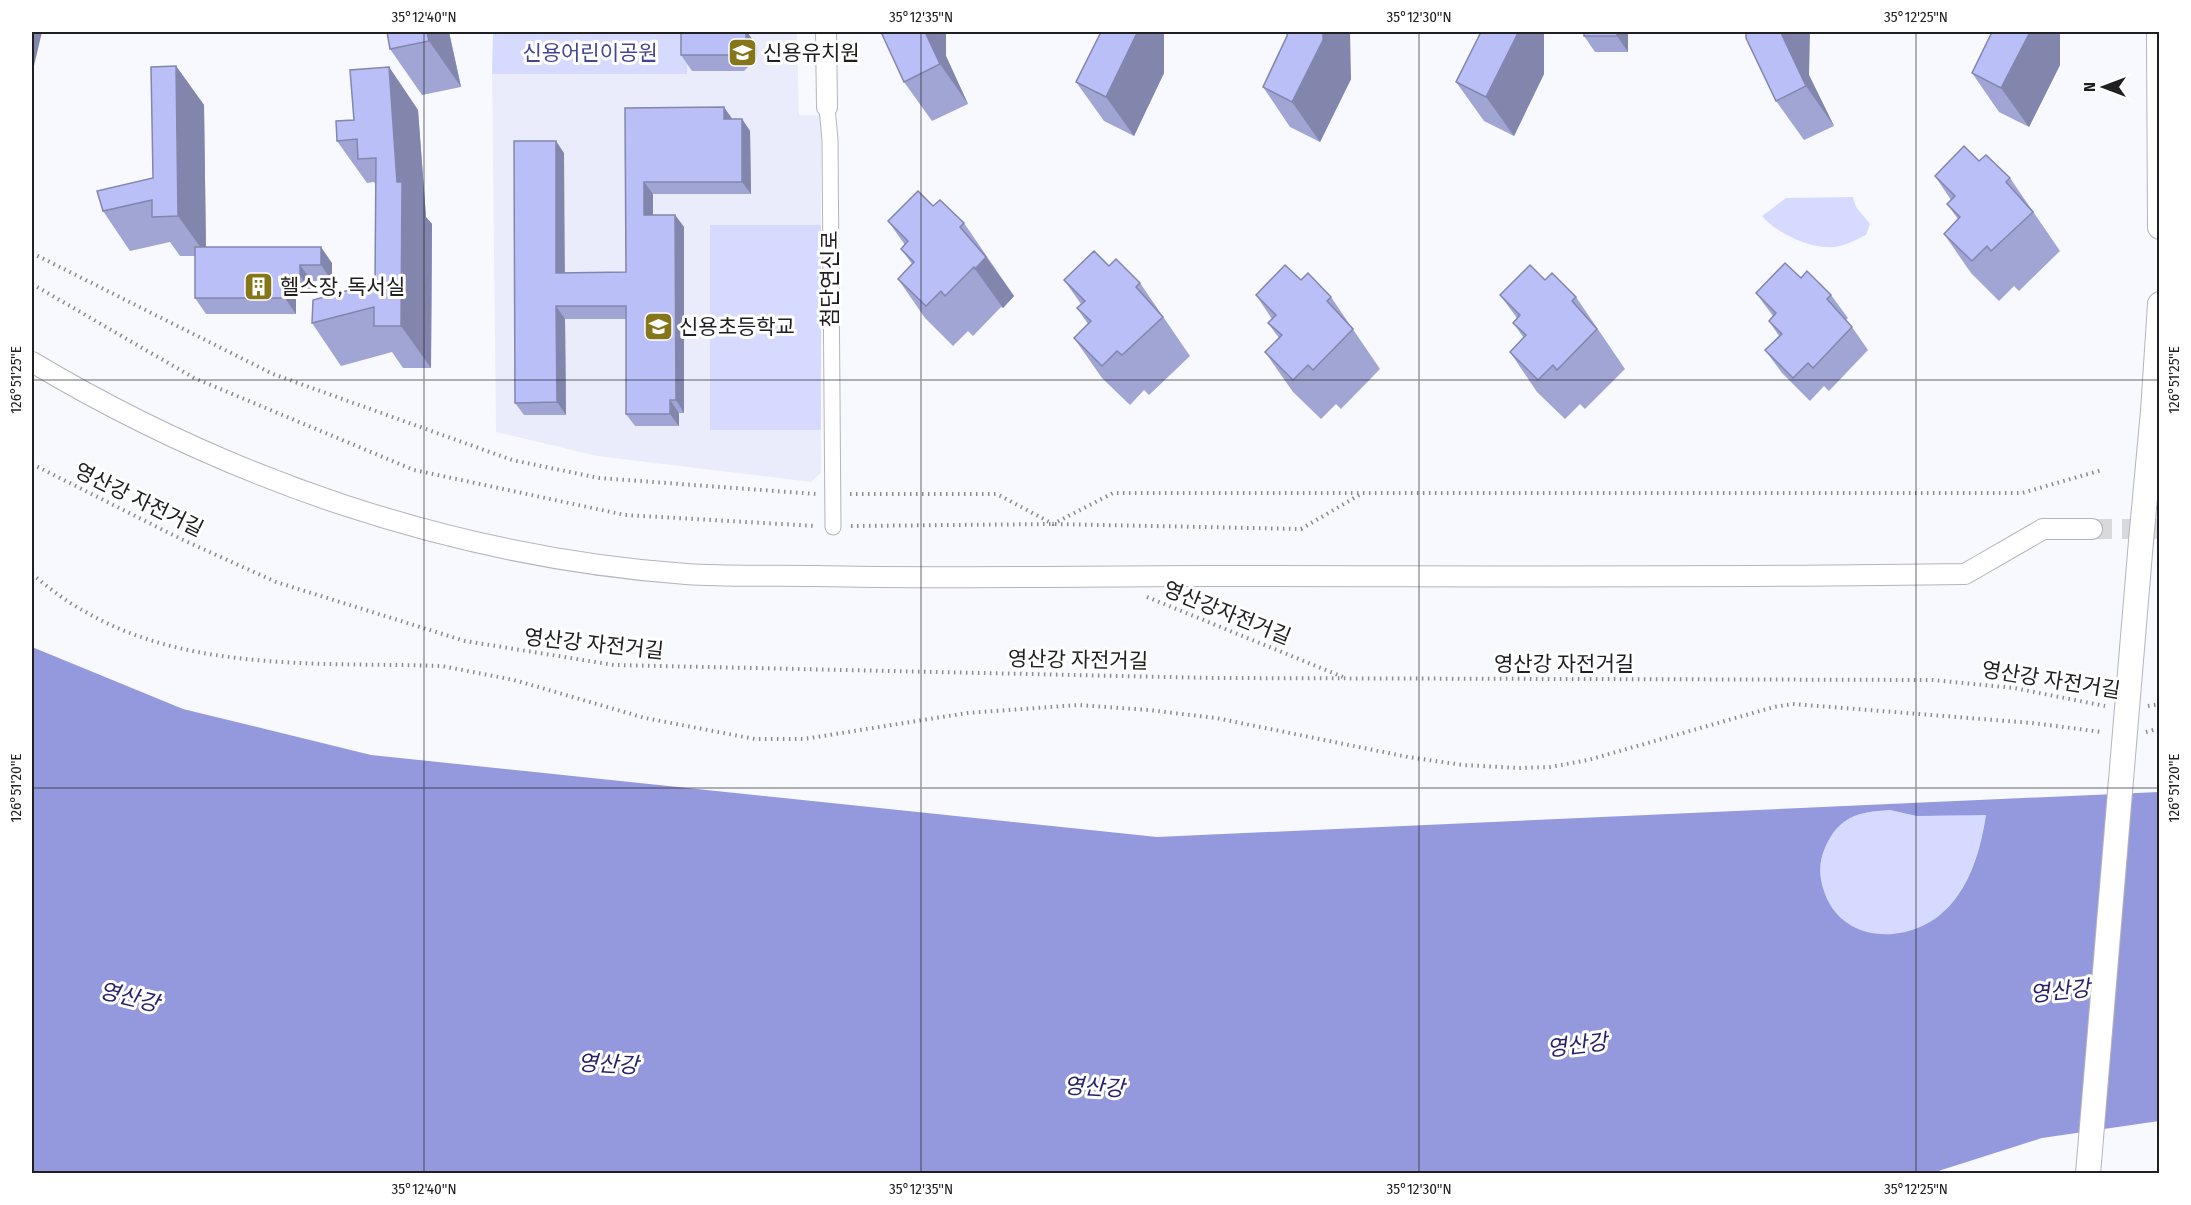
<svg xmlns="http://www.w3.org/2000/svg" width="2191" height="1205" font-family="'Fira Sans Condensed','Noto Sans KR',sans-serif">
  <style>
    .built { fill: #eaecfc }
    .green { fill: #d6daff }
    .water { fill: #9399dc; fill-rule: evenodd }
    .lines { fill: none; stroke-linecap: round; stroke-linejoin: round }
    .minor-tunnel { stroke: #d8d8dd; stroke-width: 20; stroke-dasharray: 20 10; stroke-linecap: butt }
    .pedestrian-casing { stroke: #b3b4bd; stroke-width: 17 }
    .minor-casing { stroke: #b3b4bd; stroke-width: 22 }
    .tertiary-casing { stroke: #b3b4bd; stroke-width: 26 }
    .path { stroke: #8b8c90; stroke-width: 4; stroke-dasharray: 1.5 4.5; stroke-linecap: butt }
    .pedestrian { stroke: #fff; stroke-width: 15 }
    .minor { stroke: #fff; stroke-width: 20 }
    .tertiary { stroke: #fff; stroke-width: 24 }
    .tertiary-bridge-casing { stroke: #b3b4bd; stroke-width: 26; stroke-linecap: butt }
    .tertiary-bridge { stroke: #fff; stroke-width: 24 }
    .wall { fill: #a0a5d4 }
    .shaded-wall { fill: #8286ad }
    .building { fill: #bac0f7; stroke: #8286ad; stroke-width: 1.5 }
    .ticks { fill: none; stroke: #202023; stroke-width: 1.5; stroke-opacity: 0.45 }
    .labels { text-anchor: middle; dominant-baseline: central; stroke-width: 6; stroke-linejoin: round; paint-order: stroke }
    .park-label { font-size: 21px; fill: #454595; stroke: #fff }
    .poi-label { font-size: 21px; fill: #202023; stroke: #fff; text-anchor: start }
    .street-label { font-size: 21px; fill: #202023; stroke: #fff }
    .water-label { font-size: 22px; font-style: italic; fill: #27206d; stroke: #fff }
    .neatline { fill: none; stroke: #202023; stroke-width: 2 }
    .ticks-label { font-size: 15px; text-anchor: middle; fill: #202023 }
  </style>
  <rect width="100%" height="100%" fill="#f8f9fe"/>
  <polygon class="built" points="687,32 797,32 799,115 821,115 821,473 811,482 597,456 496,432 492,74 687,74"/>
  <g class="green">
    <polygon points="493,32 687,32 687,74 492,74"/>
    <path d="M1853 197 1856 207 1870 224 1866 235C1857 239 1845 246 1835 247 1812 250 1776 233 1762 216L1786 198Z"/>
    <rect x="710" y="225" width="111" height="205"/>
    <path d="M1891 810C1923 817 1953 816 1986 814 1981 846 1973 877 1952 903 1918 947 1840 948 1823 889 1819 875 1819 861 1825 848 1839 816 1858 812 1891 810Z"/>
  </g>
  <path class="water" d="M32 647 183 709 371 755 1157 837 2159 792V1121L2042 1138 1929 1174 32 1173ZM1890 810 1917 816 1986 815C1981 846 1973 878 1952 903 1917 946 1840 948 1823 888 1819 875 1819 861 1825 848 1839 816 1858 812 1890 810Z"/>
  <g class="lines">
    <polyline class="minor-tunnel" points="2092,529 2160,529"/>
    <defs>
      <polyline id="pedestrian" points="827,107 830,140 833,527"/>
      <g id="minor">
        <polyline points="826,32 827,107"/>
        <path d="M32 362C230 480 454 557 686 574 729 577 772 575 815 576 947 579 1079 576 1212 576 1463 576 1714 578 1965 574L2043 529H2092"/>
      </g>
      <g id="tertiary">
        <polyline points="2159,32 2160,227"/>
        <polyline points="2141,541 2153,411 2160,304"/>
      </g>
    </defs>
    <use href="#pedestrian" class="pedestrian-casing"/>
    <use href="#minor" class="minor-casing"/>
    <use href="#tertiary" class="tertiary-casing"/>
    <g class="path">
      <polyline points="32,253 273,374 512,460 599,478 816,494"/>
      <polyline points="32,284 194,378 414,470 625,515 816,526"/>
      <polyline points="32,464 181,539 276,582 465,641 614,665 1212,678 1933,680 2014,688 2105,706"/>
      <polyline points="850,494 997,494 1053,524 1113,493 2022,493 2102,470"/>
      <polyline points="851,526 1053,524 1301,529 1361,494"/>
      <path d="M32 574C48 587 65 601 84 611 189 673 325 662 442 666L514 680 645 718 755 739H804L967 713 1078 705 1149 710 1216 718 1408 757 1463 765 1518 768 1550 767 1588 760 1774 707 1793 704 2032 723 2102 732"/>
      <polyline points="1147,597 1343,677"/>
      <polyline points="2148,706 2160,704"/>
      <polyline points="2146,732 2160,728"/>
    </g>
    <use href="#pedestrian" class="pedestrian"/>
    <use href="#minor" class="minor"/>
    <use href="#tertiary" class="tertiary"/>
    <defs>
      <polyline id="tertiary-bridge" points="2088,1174 2141,541"/>
    </defs>
    <use href="#tertiary-bridge" class="tertiary-bridge-casing"/>
    <use href="#tertiary-bridge" class="tertiary-bridge"/>
  </g>
  <g class="wall">
    <polygon points="387,32 449,32 461,87 422,95 390,49"/>
    <polygon points="681,32 747,32 757,46 757,58 744,71 692,71 681,55"/>
    <polygon points="1101,32 1164,32 1164,73 1134,136 1104,121 1076,82"/>
    <polygon points="1584,32 1628,32 1628,52 1595,52 1584,36"/>
    <polygon points="1992,32 2060,32 2060,65 2029,127 1999,112 1972,73"/>
    <polygon points="946,56 968,104 932,121 904,82"/>
    <polygon points="176,66 204,105 206,247 332,263 332,281 312,281 312,293 296,293 296,314 206,314 195,298 195,256 180,256 170,242 130,251 103,211 153,178"/>
    <polygon points="389,67 418,110 426,217 432,224 431,368 403,368 392,352 341,366 312,323 375,283 376,185 374,182 367,183 337,141 354,120"/>
    <polygon points="1544,74 1514,136 1484,121 1456,82"/>
    <polygon points="1809,75 1834,126 1804,140 1776,101"/>
    <polygon points="1351,79 1320,142 1290,127 1263,87"/>
    <polygon points="625,108 732,119 742,119 750,131 751,194 653,194 653,215 675,215 684,227 684,413 679,413 679,426 635,426 626,414 626,319 565,319 566,415 524,415 515,403 564,153 564,273 626,272"/>
    <polygon points="1979,161 2010,178 2060,251 2019,291 2014,286 1999,301 1971,273 1944,234 1958,219 1947,204 1951,200 1935,176"/>
    <polygon points="933,206 964,223 1014,296 1003,308 1001,307 973,336 968,331 953,346 925,318 898,279 912,264 901,249 905,245 888,221"/>
    <polygon points="1109,266 1140,283 1190,356 1149,395 1144,390 1130,405 1102,378 1074,338 1088,324 1077,308 1081,304 1064,280"/>
    <polygon points="1801,278 1831,295 1848,318 1846,320 1852,327 1868,350 1829,391 1824,386 1810,401 1782,373 1765,350 1779,336 1769,321 1773,316 1756,293"/>
    <polygon points="1301,280 1331,297 1380,369 1341,409 1336,404 1321,419 1293,392 1265,352 1279,338 1268,323 1272,319 1256,295"/>
    <polygon points="1545,280 1576,297 1625,369 1585,409 1580,404 1565,419 1537,392 1510,352 1524,338 1513,323 1517,318 1500,295"/>
  </g>
  <g class="shaded-wall">
    <polygon points="32,32 42,32 32,74"/>
    <polygon points="427,32 449,32 461,87 429,41"/>
    <polygon points="746,32 747,32 757,46 757,58 746,42"/>
    <polygon points="925,32 946,32 946,56 968,104 940,64"/>
    <polygon points="1137,32 1164,32 1164,73 1134,136 1106,97"/>
    <polygon points="1323,32 1350,32 1351,79 1320,142 1292,102"/>
    <polygon points="1517,32 1544,32 1544,74 1514,136 1486,97"/>
    <polygon points="1617,32 1628,32 1628,52 1617,36"/>
    <polygon points="1782,32 1810,32 1809,75 1834,126 1806,86 1782,35"/>
    <polygon points="2030,32 2060,32 2060,65 2029,127 2001,88"/>
    <polygon points="176,66 204,105 206,255 178,216"/>
    <polygon points="389,67 418,110 426,217 432,224 431,368 401,326 397,182"/>
    <polygon points="724,107 733,120 724,119"/>
    <polygon points="742,119 750,131 751,194 742,182"/>
    <polygon points="556,141 564,153 565,285 556,273"/>
    <polygon points="644,182 653,194 653,227 644,215"/>
    <polygon points="675,215 684,227 684,413 676,400"/>
    <polygon points="321,247 332,263 332,281 321,265"/>
    <polygon points="986,257 1014,296 1003,308 975,269"/>
    <polygon points="300,265 312,281 312,293 300,276"/>
    <polygon points="285,277 296,293 296,314 285,298"/>
    <polygon points="556,306 565,319 566,415 557,402"/>
    <polygon points="670,400 679,413 679,426 670,414"/>
  </g>
  <g class="building">
    <polygon points="387,32 427,32 429,41 390,49"/>
    <polygon points="681,32 746,32 746,42 733,55 681,55"/>
    <polygon points="881,32 925,32 940,64 904,82"/>
    <polygon points="1101,32 1137,32 1137,33 1106,97 1076,82"/>
    <polygon points="1287,32 1323,32 1323,40 1292,102 1263,87 1287,36"/>
    <polygon points="1481,32 1517,32 1517,35 1486,97 1456,82"/>
    <rect x="1584" y="32" width="33" height="4"/>
    <polygon points="1746,32 1782,32 1782,35 1806,86 1776,101 1746,38"/>
    <polygon points="1992,32 2030,32 2001,88 1972,73"/>
    <polygon points="176,66 178,216 152,217 152,200 103,211 97,191 153,178 151,67"/>
    <polygon points="389,67 397,182 402,182 401,326 374,326 374,307 312,323 313,300 375,283 376,158 358,159 357,139 337,141 336,121 354,120 350,70"/>
    <polygon points="724,107 724,119 742,119 742,182 644,182 644,215 675,215 676,400 670,400 670,414 626,414 626,306 556,306 557,402 515,403 514,141 556,141 556,273 626,272 625,108"/>
    <polygon points="1964,146 1979,161 1986,155 2010,178 2006,182 2033,212 1991,251 1987,246 1972,261 1944,234 1960,217 1947,204 1955,196 1935,176"/>
    <polygon points="918,191 933,206 940,200 964,223 960,227 986,257 975,269 974,267 945,296 941,291 926,306 898,279 914,262 901,249 908,241 888,221"/>
    <polygon points="195,247 321,247 321,265 300,265 300,276 285,277 285,298 195,298"/>
    <polygon points="1094,251 1109,266 1116,259 1140,283 1136,287 1163,317 1122,355 1117,351 1102,366 1074,338 1091,321 1077,308 1085,301 1064,280"/>
    <polygon points="1785,263 1801,278 1807,271 1831,295 1827,299 1852,327 1813,368 1808,363 1793,378 1765,350 1782,334 1769,321 1776,313 1756,293"/>
    <polygon points="1285,265 1301,280 1308,273 1331,297 1327,301 1353,329 1313,370 1308,365 1293,380 1265,352 1282,335 1268,323 1276,315 1256,295"/>
    <polygon points="1530,265 1545,280 1552,273 1576,297 1572,301 1597,329 1557,370 1553,365 1538,380 1510,352 1526,335 1513,323 1520,315 1500,295"/>
  </g>
  <path class="ticks" d="M424 32V1174M921 32V1174M1419 32V1174M1916 32V1174M32 380H2160M32 788H2160"/>
  <defs>
    <symbol id="school-square" viewBox="-11 -11 22 22"><rect x="-9" y="-9" width="18" height="18" rx="4" fill="#85761a" stroke="#fff"/><path d="M0-5L7-2L0 1L-7-2ZM-4 1L0 2.5L4 1V4Q0 6-4 4Z" fill="#fff"/></symbol>
    <symbol id="building-square" viewBox="-11 -11 22 22"><rect x="-9" y="-9" width="18" height="18" rx="4" fill="#85761a" stroke="#fff"/><path d="M-4-6H4V6H1V3H-1V6H-4ZM-2.5-4.3h1.7v1.8h-1.7ZM.8-4.3h1.7v1.8H.8ZM-2.5-1h1.7V.8h-1.7ZM.8-1h1.7V.8H.8Z" fill="#fff"/></symbol>
  </defs>
  <g fill-rule="evenodd">
    <use href="#school-square" x="726" y="36" width="33" height="33"/>
    <use href="#building-square" x="242" y="270" width="33" height="33"/>
    <use href="#school-square" x="642" y="310" width="33" height="33"/>
  </g>
  <g class="labels">
    <g class="park-label">
      <text x="590" y="53">신용어린이공원</text>
    </g>
    <g class="poi-label">
      <text x="763" y="53">신용유치원</text>
      <text x="280" y="287">헬스장, 독서실</text>
      <text x="679" y="327">신용초등학교</text>
    </g>
    <g class="street-label">
      <text transform="translate(830 279) rotate(-90)">첨단연신로</text>
      <text transform="translate(139 500) rotate(26)">영산강 자전거길</text>
      <text transform="translate(1227 613) rotate(22)">영산강자전거길</text>
      <text transform="translate(594 644) rotate(6)">영산강 자전거길</text>
      <text transform="translate(1078 660) rotate(1)">영산강 자전거길</text>
      <text x="1564" y="664">영산강 자전거길</text>
      <text transform="translate(2051 680) rotate(9)">영산강 자전거길</text>
    </g>
    <g class="water-label">
      <text transform="translate(2060 991) rotate(-6)">영산강</text>
      <text transform="translate(129 997) rotate(14)">영산강</text>
      <text transform="translate(1577 1045) rotate(-7)">영산강</text>
      <text transform="translate(608 1064) rotate(3)">영산강</text>
      <text transform="translate(1094 1087) rotate(3)">영산강</text>
    </g>
  </g>
  <rect width="2191" height="1205" fill="none" stroke="#ffffff" stroke-width="66"/>
  <g transform="translate(2104 87) rotate(270)" stroke="#ffffff" stroke-width="4.5" paint-order="stroke">
  <path d="M0-4.5L10 22L0 15L-10 22Z" fill="#202023"/>
  <text y="-9" font-size="16" font-weight="bold" text-anchor="middle" fill="#202023">N</text>
  </g>
  <rect x="33" y="33" width="2125" height="1139" class="neatline"/>
  <g class="ticks-label">
    <text x="424" y="22">35°12'40"N</text>
    <text x="921" y="22">35°12'35"N</text>
    <text x="1419" y="22">35°12'30"N</text>
    <text x="1916" y="22">35°12'25"N</text>
    <text transform="translate(2174 380) rotate(-90)" y="5">126°51'25"E</text>
    <text transform="translate(16 380) rotate(-90)" y="5">126°51'25"E</text>
    <text transform="translate(2174 788) rotate(-90)" y="5">126°51'20"E</text>
    <text transform="translate(16 788) rotate(-90)" y="5">126°51'20"E</text>
    <text x="424" y="1194">35°12'40"N</text>
    <text x="921" y="1194">35°12'35"N</text>
    <text x="1419" y="1194">35°12'30"N</text>
    <text x="1916" y="1194">35°12'25"N</text>
  </g>
</svg>
